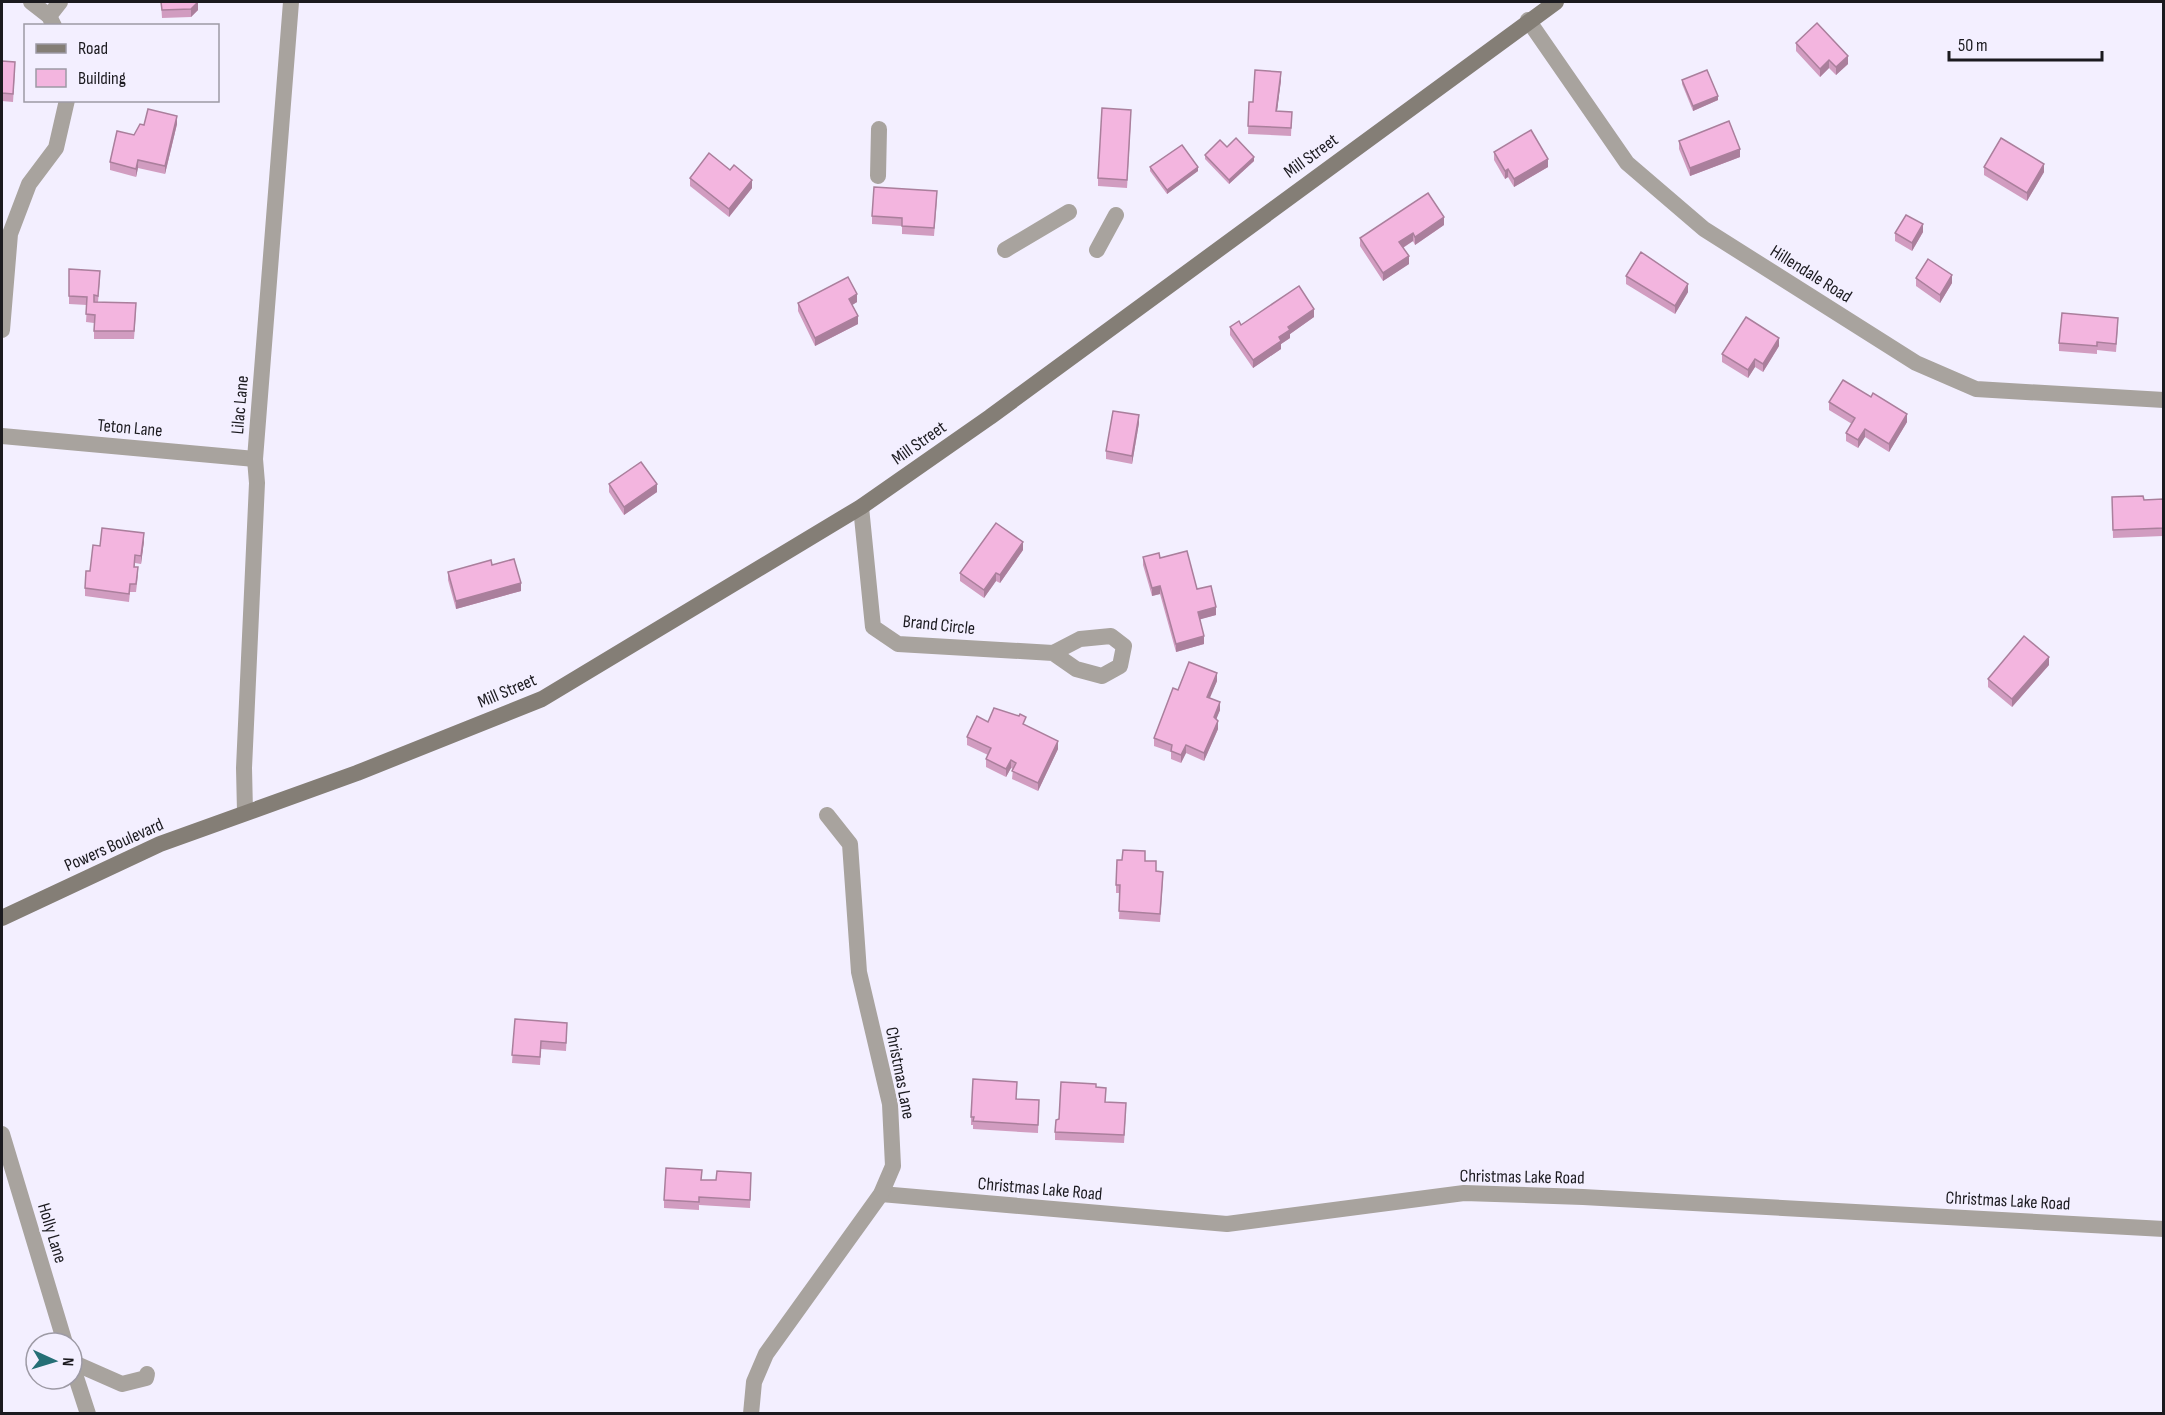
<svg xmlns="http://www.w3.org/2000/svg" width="2165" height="1415" font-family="'Sofia Sans Condensed',sans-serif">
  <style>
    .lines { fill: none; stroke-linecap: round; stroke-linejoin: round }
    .minor { stroke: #a8a39e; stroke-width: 16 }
    .secondary { stroke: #847e76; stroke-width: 16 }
    .wall { fill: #d19cc0 }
    .shaded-wall { fill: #aa7f9c }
    .building { fill: #f3b5df; stroke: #aa7f9c; stroke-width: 1.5 }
    .labels { text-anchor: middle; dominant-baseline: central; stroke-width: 5; stroke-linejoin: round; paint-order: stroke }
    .street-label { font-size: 18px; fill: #1b1a1f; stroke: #f3efff }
  </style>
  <rect width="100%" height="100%" fill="#f3efff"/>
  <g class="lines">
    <g class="minor">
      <polyline points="31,2 49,16 54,26"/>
      <polyline points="49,16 60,2"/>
      <polyline points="1528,20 1627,163 1704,229 1916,363 1976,389 2164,400"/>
      <polyline points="878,176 879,129"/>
      <polyline points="1005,250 1069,212"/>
      <polyline points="1097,250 1116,215"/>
      <polyline points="2,330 10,234 29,184 56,148 67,100"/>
      <polyline points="2,436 255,459"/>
      <polyline points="861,507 873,627 898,644 1053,653 1080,639 1111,636 1124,646 1120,666 1102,676 1076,669 1053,653"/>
      <polyline points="245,812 244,768 257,483 255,459 291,2"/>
      <polyline points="2,1134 65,1343"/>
      <polyline points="881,1194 1227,1224 1464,1193 1583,1197 2164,1229"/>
      <polyline points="72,1362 122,1384 146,1378 147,1374"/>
      <polyline points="72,1365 88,1414"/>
      <polyline points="751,1414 754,1382 766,1354 881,1194 893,1166 890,1104 859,972 850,844 827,815"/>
    </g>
    <polyline class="secondary" points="2,918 160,844 357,773 542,699 861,507 990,417 1556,2"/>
  </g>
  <g class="wall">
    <polygon points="161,2 198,2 198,10 191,17 162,18"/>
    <polygon points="1796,43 1848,64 1836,75 1829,68 1820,77 1796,51"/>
    <polygon points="2,61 15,70 13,102 2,101"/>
    <polygon points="1281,80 1277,111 1292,112 1291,136 1248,134 1249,102 1253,102"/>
    <polygon points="1682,80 1718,100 1693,111 1682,84"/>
    <polygon points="1131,118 1127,188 1098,186 1098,178"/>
    <polygon points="177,124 165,174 138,168 136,177 110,170 110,162 144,125"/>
    <polygon points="1679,141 1740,157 1690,176 1679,149"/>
    <polygon points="1227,147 1254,161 1229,184 1205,159 1205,155"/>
    <polygon points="1494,152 1548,167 1514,187 1508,177 1505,179 1494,160"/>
    <polygon points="1150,167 1198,171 1167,194 1150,171"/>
    <polygon points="1984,167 2044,172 2027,201 1984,175"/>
    <polygon points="690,178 752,188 729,217 690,186"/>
    <polygon points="937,199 934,236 902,234 902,226 872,224 872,216"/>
    <polygon points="1444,225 1415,245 1413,241 1403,248 1409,264 1383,281 1360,246 1360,238"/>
    <polygon points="1923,232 1912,251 1895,241 1895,233"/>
    <polygon points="69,269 100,279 98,302 136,311 134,339 94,339 94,323 86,322 87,305 69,304"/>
    <polygon points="1626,276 1688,292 1675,314 1626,284"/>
    <polygon points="1916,278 1952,283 1940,303 1916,286"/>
    <polygon points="857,302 852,305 858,324 815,346 798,311 798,303"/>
    <polygon points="1314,317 1290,334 1290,338 1281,344 1281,349 1253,368 1230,335 1230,327 1241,325"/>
    <polygon points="2118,326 2116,352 2097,350 2097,354 2059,351 2059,343"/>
    <polygon points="1779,346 1763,372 1755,367 1748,378 1722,362 1722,354"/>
    <polygon points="1871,397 1907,422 1889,452 1865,437 1858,448 1846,441 1846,433 1852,424 1829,410 1829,402"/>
    <polygon points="1139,423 1132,464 1106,459 1106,451"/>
    <polygon points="609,484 657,492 624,515 609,492"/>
    <polygon points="2112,497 2144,500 2163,499 2163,536 2113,538"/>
    <polygon points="144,541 141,564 135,563 135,567 138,575 136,592 130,592 129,602 85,596 85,588 90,571"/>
    <polygon points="1023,550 1000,583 996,581 984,598 960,581 960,573"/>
    <polygon points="1143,557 1160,558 1197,589 1216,615 1200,619 1204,644 1176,652 1160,594 1152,596 1143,565"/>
    <polygon points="492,565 521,591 456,609 448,580 448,572"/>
    <polygon points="2049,665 2012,707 1988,687 1988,679"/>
    <polygon points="1217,681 1209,698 1220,710 1216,719 1218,729 1204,761 1186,753 1181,763 1171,759 1171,752 1154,746 1154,738 1178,690"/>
    <polygon points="1026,725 1058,749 1038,791 1012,779 1013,769 1011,768 1006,777 986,767 986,759 988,755 967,745 967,737"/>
    <polygon points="1145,861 1163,880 1160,922 1119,919 1120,893 1116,893 1116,885"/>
    <polygon points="515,1019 567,1031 566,1051 541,1049 540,1065 512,1063"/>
    <polygon points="1096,1087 1105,1102 1126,1111 1124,1143 1055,1140 1055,1132 1059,1119"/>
    <polygon points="1017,1099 1039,1100 1038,1133 973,1129 973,1125 971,1125 971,1117"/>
    <polygon points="751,1173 750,1208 699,1205 699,1210 664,1208 664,1200 701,1180 716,1180"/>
  </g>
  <g class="shaded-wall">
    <polygon points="198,2 198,10 191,17 191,9"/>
    <polygon points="1848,56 1848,64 1836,75 1836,67"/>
    <polygon points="1829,60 1829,68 1820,77 1820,69"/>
    <polygon points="1281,72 1281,80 1276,119 1276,111"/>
    <polygon points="1718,96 1718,100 1693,111 1693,106"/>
    <polygon points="177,116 177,124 165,174 165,166"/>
    <polygon points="1740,149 1740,157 1690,176 1690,168"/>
    <polygon points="1254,157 1254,161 1229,184 1229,180"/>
    <polygon points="1548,159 1548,167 1514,187 1514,179"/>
    <polygon points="138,160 138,168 136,177 136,169"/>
    <polygon points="2044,164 2044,172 2027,201 2027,193"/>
    <polygon points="1198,167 1198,171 1167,194 1167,190"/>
    <polygon points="1508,169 1508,177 1505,179 1505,171"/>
    <polygon points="752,180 752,188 729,217 729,209"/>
    <polygon points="1444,217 1444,225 1415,245 1415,237"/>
    <polygon points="1923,224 1923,232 1912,251 1912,243"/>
    <polygon points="1413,233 1413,241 1399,250 1399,242"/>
    <polygon points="1409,256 1409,264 1383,281 1383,273"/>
    <polygon points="1952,275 1952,283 1940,303 1940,295"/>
    <polygon points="1688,284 1688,292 1675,314 1675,306"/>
    <polygon points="857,294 857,302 849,307 849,299"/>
    <polygon points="1314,309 1314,317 1290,334 1290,338 1281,344 1281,349 1253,368 1253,360 1279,337 1288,327"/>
    <polygon points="858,316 858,324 815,346 815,338"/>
    <polygon points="1779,338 1779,346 1763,372 1763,364"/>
    <polygon points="1755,359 1755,367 1748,378 1748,370"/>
    <polygon points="1907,414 1907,422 1889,452 1889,444"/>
    <polygon points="1139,415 1139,423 1132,464 1132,456"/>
    <polygon points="1865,429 1865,437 1858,448 1858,440"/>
    <polygon points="657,484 657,492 624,515 624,507"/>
    <polygon points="144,533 144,541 141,564 141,556"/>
    <polygon points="1023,542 1023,550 1000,583 1000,575"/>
    <polygon points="996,573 996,581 984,598 984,590"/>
    <polygon points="521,583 521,591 456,609 456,601"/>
    <polygon points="1160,586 1160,594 1152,596 1152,588"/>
    <polygon points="1216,607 1216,615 1198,620 1198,612"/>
    <polygon points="1204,636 1204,644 1176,652 1176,644"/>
    <polygon points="2049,657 2049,665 2012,707 2012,699"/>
    <polygon points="1217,673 1217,681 1207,705 1207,697"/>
    <polygon points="1220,702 1220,710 1214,725 1214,717"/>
    <polygon points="1218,721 1218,729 1204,761 1204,753"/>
    <polygon points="1058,741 1058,749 1038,791 1038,783"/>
    <polygon points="1186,745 1186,753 1181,763 1181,755"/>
    <polygon points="1011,760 1011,768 1006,777 1006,769"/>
  </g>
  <g class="building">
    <polygon points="161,2 198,2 191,9 162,10"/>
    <polygon points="1817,23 1848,56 1836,67 1829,60 1820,69 1796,43"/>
    <polygon points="2,61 15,62 13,94 2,93"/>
    <polygon points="1255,70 1281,72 1276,111 1292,112 1291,128 1248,126 1249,102 1253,102"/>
    <polygon points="1707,70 1718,96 1693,106 1682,80"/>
    <polygon points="1102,108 1131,110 1127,180 1098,178"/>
    <polygon points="148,109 177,116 165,166 138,160 136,169 110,162 117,131 134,135 140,124 144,125"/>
    <polygon points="1729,121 1740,149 1690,168 1679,141"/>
    <polygon points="1531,130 1548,159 1514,179 1508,169 1505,171 1494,152"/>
    <polygon points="1236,138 1254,157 1229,180 1205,155 1220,140 1227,147"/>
    <polygon points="2001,138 2044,164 2027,193 1984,167"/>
    <polygon points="1182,145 1198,167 1167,190 1150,167"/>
    <polygon points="709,153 730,170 734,165 752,180 729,209 690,178"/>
    <polygon points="874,187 937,191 934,228 902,226 902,218 872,216"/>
    <polygon points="1428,193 1444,217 1415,237 1413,233 1399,242 1409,256 1383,273 1360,238"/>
    <polygon points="1906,215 1923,224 1912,243 1895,233"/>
    <polygon points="1641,252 1688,284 1675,306 1626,276"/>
    <polygon points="1928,259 1952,275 1940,295 1916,278"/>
    <polygon points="69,269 100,271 98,296 94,295 94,302 136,303 134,331 94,331 95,315 86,314 87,297 69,296"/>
    <polygon points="848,277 857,294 849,299 858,316 815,338 798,303"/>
    <polygon points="1299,286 1314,309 1288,327 1290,330 1279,337 1281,341 1253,360 1230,327 1239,321 1241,325"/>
    <polygon points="2062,313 2118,318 2116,344 2097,342 2097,346 2059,343"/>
    <polygon points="1746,317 1779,338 1763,364 1755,359 1748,370 1722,354"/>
    <polygon points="1843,380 1871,397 1873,393 1907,414 1889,444 1865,429 1858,440 1846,433 1855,418 1829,402"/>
    <polygon points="1113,411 1139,415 1132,456 1106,451"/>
    <polygon points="641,462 657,484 624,507 609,484"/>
    <polygon points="2143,496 2144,500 2163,499 2163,528 2113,530 2112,497"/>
    <polygon points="996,523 1023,542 1000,575 996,573 984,590 960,573"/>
    <polygon points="102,528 144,533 141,556 135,555 134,567 138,567 136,584 130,584 129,594 85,588 86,571 90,571 93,545 100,546"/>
    <polygon points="1187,551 1197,589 1211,586 1216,607 1198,612 1204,636 1176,644 1160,586 1152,588 1143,557 1159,553 1160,558"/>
    <polygon points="514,559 521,583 456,601 448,572 491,560 492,565"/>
    <polygon points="2024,636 2049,657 2012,699 1988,679"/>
    <polygon points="1189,662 1217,673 1207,697 1220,702 1214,717 1218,721 1204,753 1186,745 1181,755 1171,751 1172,745 1154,738 1173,688 1178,690"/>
    <polygon points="994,708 1019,716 1020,714 1026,717 1023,724 1058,741 1038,783 1012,771 1016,763 1011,760 1006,769 986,759 991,748 967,737 977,716 988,722"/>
    <polygon points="1123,850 1145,851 1145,861 1156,861 1156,871 1163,872 1160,914 1119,911 1120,885 1116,885 1117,860 1122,860"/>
    <polygon points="515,1019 567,1023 566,1043 541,1041 540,1057 512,1055"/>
    <polygon points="973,1079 1017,1082 1016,1099 1039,1100 1038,1125 973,1121 974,1117 971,1117"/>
    <polygon points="1061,1082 1096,1084 1096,1087 1106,1088 1105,1102 1126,1103 1124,1135 1055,1132 1056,1120 1059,1119"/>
    <polygon points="666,1168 702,1170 701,1180 716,1180 717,1171 751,1173 750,1200 699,1197 699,1202 664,1200"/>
  </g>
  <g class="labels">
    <g class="street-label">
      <text transform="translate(1311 156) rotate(-36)">Mill Street</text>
      <text transform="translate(1811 274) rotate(32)">Hillendale Road</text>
      <text transform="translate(240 405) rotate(-85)">Lilac Lane</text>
      <text transform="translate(130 428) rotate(5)">Teton Lane</text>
      <text transform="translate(919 443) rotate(-35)">Mill Street</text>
      <text transform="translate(939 625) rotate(6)">Brand Circle</text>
      <text transform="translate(507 691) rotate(-23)">Mill Street</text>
      <text transform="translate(114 845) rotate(-24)">Powers Boulevard</text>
      <text transform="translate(900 1073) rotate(79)">Christmas Lane</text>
      <text transform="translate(1522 1177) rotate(1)">Christmas Lake Road</text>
      <text transform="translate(1040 1189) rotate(5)">Christmas Lake Road</text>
      <text transform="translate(2008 1201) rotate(3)">Christmas Lake Road</text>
      <text transform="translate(52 1233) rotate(73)">Holly Lane</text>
    </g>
  </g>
  <rect width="2165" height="1415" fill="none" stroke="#1b1a1f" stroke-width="6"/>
  <rect x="24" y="24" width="195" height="78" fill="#f3efff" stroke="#9d9aa5" stroke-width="1.5"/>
  <rect x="36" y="44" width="30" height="9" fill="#847e76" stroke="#9d9aa5" stroke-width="1.5"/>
  <text x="78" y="54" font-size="18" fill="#1b1a1f">Road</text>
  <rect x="36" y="69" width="30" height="18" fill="#f3b5df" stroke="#9d9aa5" stroke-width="1.5"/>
  <text x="78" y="84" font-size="18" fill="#1b1a1f">Building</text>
  <g transform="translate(54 1361) rotate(94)"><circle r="28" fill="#f3efff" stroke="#9d9aa5" stroke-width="1.5"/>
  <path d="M0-4.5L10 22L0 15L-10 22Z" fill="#256f76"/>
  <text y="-9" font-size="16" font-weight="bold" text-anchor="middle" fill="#1b1a1f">N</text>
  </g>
  <path d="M1949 51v9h153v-9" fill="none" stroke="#1b1a1f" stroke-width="3"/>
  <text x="1958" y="51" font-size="18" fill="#1b1a1f" stroke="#f3efff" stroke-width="4.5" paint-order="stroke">50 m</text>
</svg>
